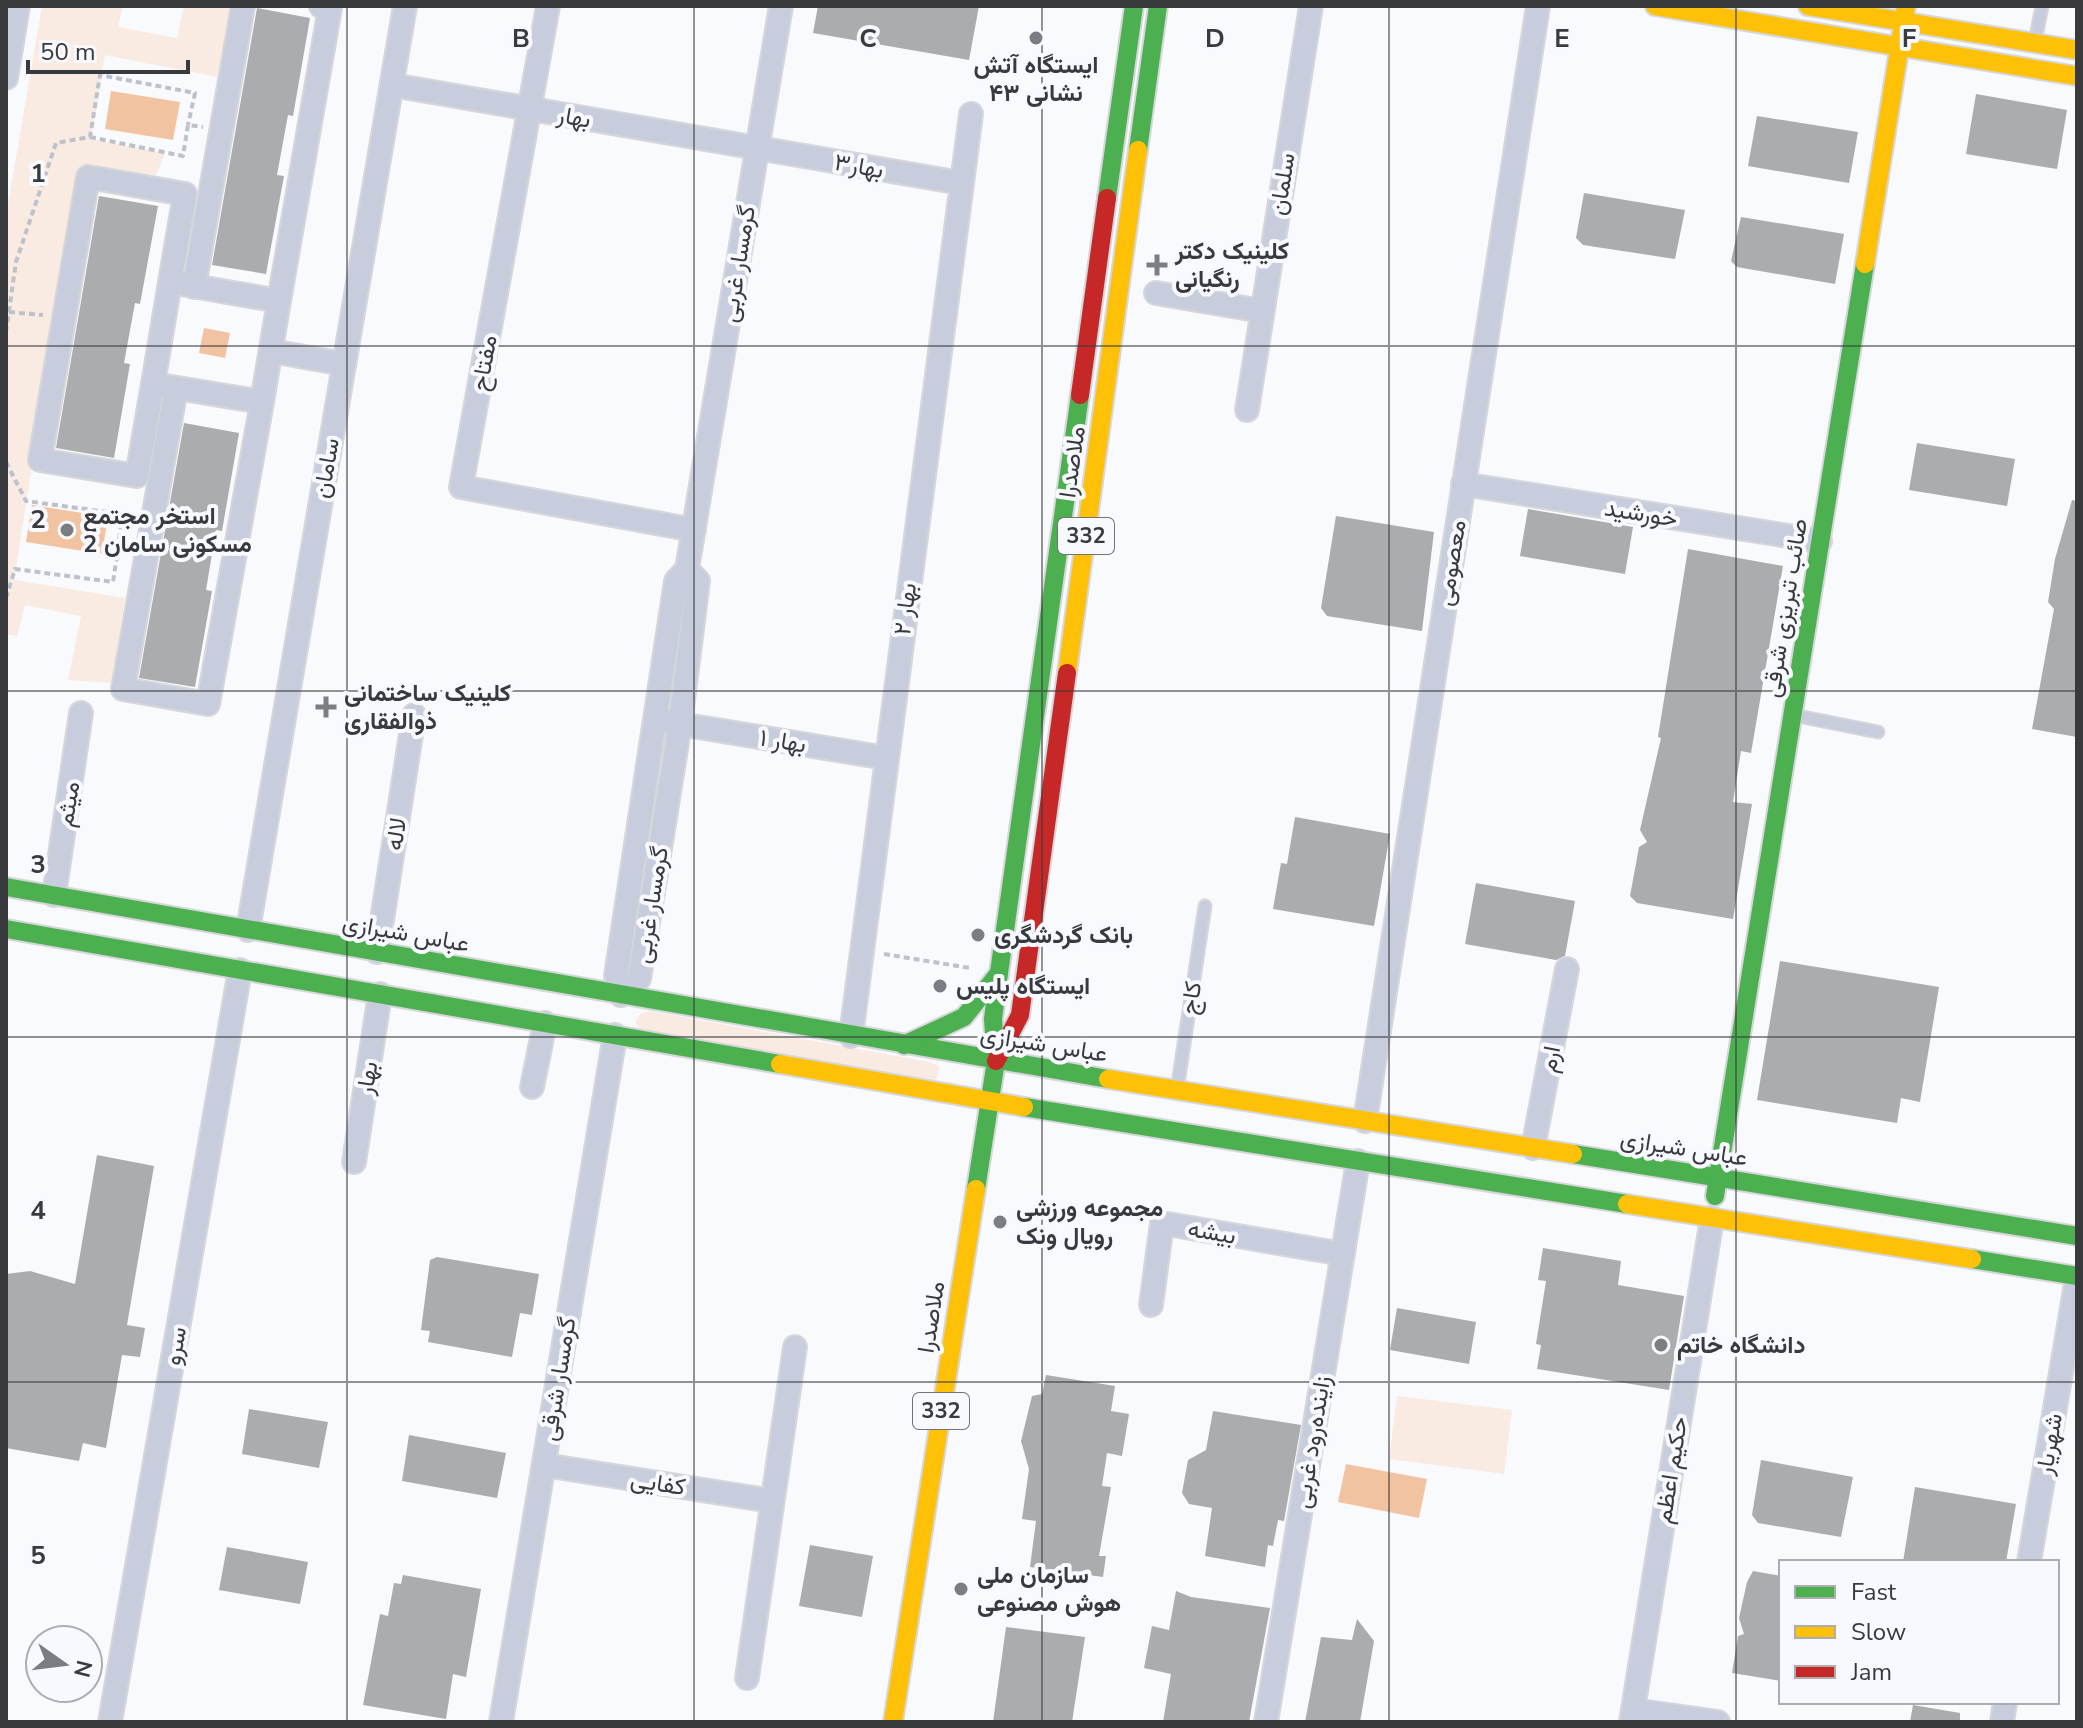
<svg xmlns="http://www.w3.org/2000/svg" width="2083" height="1728" font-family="'Nunito Sans',Vazirmatn,sans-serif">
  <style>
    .green { fill: #f9eae2 }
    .water { fill: #f1c3a1 }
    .building { fill: #aaacae }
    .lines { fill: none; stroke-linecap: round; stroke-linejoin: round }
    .lane-casing { stroke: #d6d7da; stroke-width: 15 }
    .street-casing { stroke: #d6d7da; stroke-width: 26 }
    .fast-casing { stroke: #d6d7da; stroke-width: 22 }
    .slow-casing { stroke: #d6d7da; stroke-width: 22 }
    .jam-casing { stroke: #d6d7da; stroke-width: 22 }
    .path { stroke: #bcc1cb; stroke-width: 4; stroke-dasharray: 6 4; stroke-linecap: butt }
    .lane { stroke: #c7cddd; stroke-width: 11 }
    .street { stroke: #c7cddd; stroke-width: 22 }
    .fast { stroke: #4caf50; stroke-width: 18 }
    .slow { stroke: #ffc107; stroke-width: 18 }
    .jam { stroke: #c62828; stroke-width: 18 }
    .grid { fill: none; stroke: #383a3d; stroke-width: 2; stroke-opacity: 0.55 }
    .poi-dot { fill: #7b7d80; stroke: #f7f9fe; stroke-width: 3 }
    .labels { text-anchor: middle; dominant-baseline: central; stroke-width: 8; stroke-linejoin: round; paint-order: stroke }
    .shield { fill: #f7f9fe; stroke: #717377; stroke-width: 2 }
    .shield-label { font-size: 22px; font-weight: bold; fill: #383a3d }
    .poi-label { font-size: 24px; font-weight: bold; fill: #383a3d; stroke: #f7f9fe; text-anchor: start }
    .street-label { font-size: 24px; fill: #383a3d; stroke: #f7f9fe }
    .grid-label { font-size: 26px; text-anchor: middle; font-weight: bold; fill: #383a3d; stroke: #f7f9fe; stroke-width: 8; stroke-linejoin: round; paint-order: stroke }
  </style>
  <rect width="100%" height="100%" fill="#f8fafd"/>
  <g class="green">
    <polygon points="42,6 123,6 118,27 177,38 184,6 232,6 217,77 105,55 91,139 165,153 156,175 79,168 14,580 125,598 111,683 68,680 81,616 25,605 17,636 6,634 6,216"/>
    <polygon points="649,1011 930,1062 940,1067 936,1081 641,1031 635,1022 640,1014"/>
    <polygon points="1397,1396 1512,1410 1504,1474 1389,1459"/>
  </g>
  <g class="water">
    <polygon points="111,91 180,102 173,140 105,129"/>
    <polygon points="204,328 230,333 225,358 199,353"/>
    <polygon points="32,505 108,517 102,554 26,542"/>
    <polygon points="1346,1464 1427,1479 1419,1518 1338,1502"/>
  </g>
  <g class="building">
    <polygon points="818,6 979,6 969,60 813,33"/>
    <polygon points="257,8 310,18 293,116 288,115 277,175 284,176 266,274 212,265"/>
    <polygon points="1976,94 2067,110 2057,169 1966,154"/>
    <polygon points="1757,116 1858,132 1849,183 1748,166"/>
    <polygon points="1584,193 1685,210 1675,259 1583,245 1576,238"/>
    <polygon points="99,196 158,206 140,304 135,303 124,363 130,364 114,458 56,448"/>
    <polygon points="1741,217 1844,234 1835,284 1737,267 1731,261"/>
    <polygon points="184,423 239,433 222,531 216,530 206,590 212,591 195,687 139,678"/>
    <polygon points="1917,443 2015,459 2007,506 1909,490"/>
    <polygon points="2072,500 2077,501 2077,737 2032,729 2054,609 2048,602 2055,559"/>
    <polygon points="1528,509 1633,527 1625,574 1520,556"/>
    <polygon points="1336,516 1434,532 1422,631 1327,616 1321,608"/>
    <polygon points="1688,549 1783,566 1751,753 1741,751 1733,802 1752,804 1733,919 1637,903 1630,896 1639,847 1647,842 1640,830 1661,738 1658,737"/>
    <polygon points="1295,817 1390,834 1374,926 1273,909 1281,863 1287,864"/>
    <polygon points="1476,883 1575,901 1565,956 1556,960 1465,944"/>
    <polygon points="1780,961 1939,987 1920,1102 1901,1098 1897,1123 1757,1100"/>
    <polygon points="97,1155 154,1166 127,1325 145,1328 140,1357 122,1355 106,1448 83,1443 79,1461 6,1448 6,1274 30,1271 75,1284"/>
    <polygon points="1543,1248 1621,1261 1618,1285 1684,1296 1669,1390 1537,1369 1541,1345 1536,1344 1546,1281 1538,1280"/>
    <polygon points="437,1257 539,1274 532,1315 520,1313 512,1357 428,1342 430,1331 421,1330 430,1260"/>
    <polygon points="1397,1308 1476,1322 1469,1364 1390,1350"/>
    <polygon points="1046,1375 1115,1386 1111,1411 1129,1414 1122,1456 1107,1453 1102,1486 1111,1487 1099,1556 1106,1556 1103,1577 1030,1567 1036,1521 1022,1519 1029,1469 1021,1441 1032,1396 1042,1394"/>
    <polygon points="249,1409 328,1422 319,1468 242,1454"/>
    <polygon points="1213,1411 1301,1425 1284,1521 1278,1520 1273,1546 1268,1545 1265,1567 1205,1556 1212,1508 1189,1504 1182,1493 1188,1460 1206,1450"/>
    <polygon points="409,1435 506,1453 497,1498 402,1481"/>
    <polygon points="1761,1460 1853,1477 1841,1537 1758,1523 1752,1515"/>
    <polygon points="1915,1487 2016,1504 2006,1562 1903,1562"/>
    <polygon points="810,1545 873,1556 862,1617 799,1606"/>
    <polygon points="227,1547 308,1562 300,1604 219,1590"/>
    <polygon points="1753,1571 1781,1576 1781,1681 1732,1673 1738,1636 1744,1634 1739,1618 1747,1582"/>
    <polygon points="403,1575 481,1589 466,1677 453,1674 446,1719 363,1705 380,1614 388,1616 394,1583 401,1584"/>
    <polygon points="1176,1591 1191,1597 1270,1608 1249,1722 1163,1722 1171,1674 1144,1668 1152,1626 1169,1630"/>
    <polygon points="1357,1619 1374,1641 1360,1722 1305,1722 1321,1637 1352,1640"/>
    <polygon points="1006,1627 1085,1637 1072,1722 993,1722"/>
    <polygon points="1913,1705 1960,1713 1960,1722 1910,1722"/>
  </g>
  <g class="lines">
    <defs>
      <g id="lane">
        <polyline points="2035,42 2042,6"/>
        <polyline points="1793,715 1878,732"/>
        <polyline points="1177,1090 1205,906"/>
      </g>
      <g id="street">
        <polyline points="548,6 461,487 694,530"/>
        <polyline points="6,78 18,6"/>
        <polyline points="392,85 961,183"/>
        <polygon points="170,282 279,301 262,402 153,384"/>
        <polyline points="194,287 243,6"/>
        <polyline points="1156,293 1262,311"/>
        <polyline points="279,301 330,8 321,6"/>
        <polyline points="271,351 344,364"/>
        <polyline points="153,384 137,476 40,460 88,177 185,194 170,282"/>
        <polyline points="176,388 123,689 208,704 262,402"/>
        <polyline points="1247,410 1311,6"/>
        <polyline points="1463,484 1820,541"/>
        <polyline points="687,569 698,581 680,724 639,979 621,995 616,976 676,581 687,569 781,6"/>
        <polyline points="668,722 886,758"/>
        <polyline points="54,895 81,713"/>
        <polyline points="248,930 405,6"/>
        <polyline points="377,952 414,715"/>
        <polyline points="851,1036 971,114"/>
        <polyline points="532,1087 545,1023"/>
        <polyline points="1365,1121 1538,6"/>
        <polyline points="1533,1148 1567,969"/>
        <polyline points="354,1162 380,994"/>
        <polyline points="1151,1305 1162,1223 1343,1254"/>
        <polyline points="544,1465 772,1501"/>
        <polyline points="2029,1562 2077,1278"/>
        <polyline points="747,1678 795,1347"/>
        <polyline points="1633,1710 1718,1722"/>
        <polyline points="110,1722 240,970"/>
        <polyline points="501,1722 615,1035"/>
        <polyline points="1266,1722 1358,1161"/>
        <polyline points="1631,1722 1712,1218"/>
        <polyline points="2002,1722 2005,1702"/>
      </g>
      <g id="fast">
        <polyline points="1138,150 1158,6"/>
        <polyline points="1107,198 1134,6"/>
        <polyline points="6,887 1108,1079"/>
        <polyline points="6,929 780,1064"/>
        <polyline points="904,1045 964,1017 999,973"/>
        <polyline points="1024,1107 1627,1204"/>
        <polyline points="1573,1154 2077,1236"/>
        <polyline points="976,1189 996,1061 993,1019 999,973 1080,395"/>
        <polyline points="1715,1196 1865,264"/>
        <polyline points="1972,1259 2077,1276"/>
      </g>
      <g id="slow">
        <polyline points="1655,6 2077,76"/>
        <polyline points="1808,6 2077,50"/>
        <polyline points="1865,264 1906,6"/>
        <polyline points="1067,673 1138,150"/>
        <polyline points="780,1064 1024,1107"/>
        <polyline points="1108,1079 1573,1154"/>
        <polyline points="1627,1204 1972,1259"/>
        <polyline points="893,1722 976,1189"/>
      </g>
      <g id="jam">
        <polyline points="1080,395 1107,198"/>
        <polyline points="996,1061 1020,1015 1067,673"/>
      </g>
    </defs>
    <use href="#lane" class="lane-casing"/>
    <use href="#street" class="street-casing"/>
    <use href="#fast" class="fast-casing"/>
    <use href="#slow" class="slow-casing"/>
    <use href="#jam" class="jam-casing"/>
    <g class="path">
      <polyline points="90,137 183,156 188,125 203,127"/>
      <polyline points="9,312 43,315"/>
      <polyline points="6,332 16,262 56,143 90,137 100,75 195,93 188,125"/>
      <polyline points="6,462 26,501 122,514 118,549 128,550"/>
      <polyline points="6,598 15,569 113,582 118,549"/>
      <polyline points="884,954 970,968"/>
    </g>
    <use href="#lane" class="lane"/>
    <use href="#street" class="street"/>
    <use href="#fast" class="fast"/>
    <use href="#slow" class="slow"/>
    <use href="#jam" class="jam"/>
  </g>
  <path class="grid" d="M347 6V1722M694 6V1722M1042 6V1722M1389 6V1722M1736 6V1722M6 346H2077M6 691H2077M6 1037H2077M6 1382H2077"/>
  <g class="poi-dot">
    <circle cx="1036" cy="38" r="8"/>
    <path d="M1153 253h8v8h8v8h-8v8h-8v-8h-8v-8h8z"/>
    <circle cx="67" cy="530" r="8"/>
    <path d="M322 695h8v8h8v8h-8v8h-8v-8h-8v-8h8z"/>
    <circle cx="978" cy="935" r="8"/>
    <circle cx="940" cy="986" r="8"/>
    <circle cx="1000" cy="1222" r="8"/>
    <circle cx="1661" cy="1345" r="8"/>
    <circle cx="961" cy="1589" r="8"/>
  </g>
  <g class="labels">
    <g class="shield">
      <rect x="1058" y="518" width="56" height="36" rx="6"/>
      <rect x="913" y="1393" width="56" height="36" rx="6"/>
    </g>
    <g class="shield-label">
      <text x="1086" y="536">332</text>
      <text x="941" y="1411">332</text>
    </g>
    <g class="poi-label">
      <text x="1036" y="65" text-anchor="middle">ایستگاه آتش<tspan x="1036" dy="28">نشانی ۴۳</tspan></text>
      <text x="1175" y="251">کلینیک دکتر<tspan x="1175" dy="28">رنگیانی</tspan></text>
      <text x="83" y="516">استخر مجتمع<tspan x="83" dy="28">مسکونی سامان 2</tspan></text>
      <text x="344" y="693">کلینیک ساختمانی<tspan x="344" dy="28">ذوالفقاری</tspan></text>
      <text x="994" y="935">بانک گردشگری</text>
      <text x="956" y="986">ایستگاه پلیس</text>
      <text x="1016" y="1208">مجموعه ورزشی<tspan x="1016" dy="28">رویال ونک</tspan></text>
      <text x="1677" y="1345">دانشگاه خاتم</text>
      <text x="977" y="1575">سازمان ملی<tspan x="977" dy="28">هوش مصنوعی</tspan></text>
    </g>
    <g class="street-label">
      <text transform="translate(574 117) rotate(10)">بهار</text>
      <text transform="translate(859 166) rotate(10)">بهار۳</text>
      <text transform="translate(1282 184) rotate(-81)">سلمان</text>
      <text transform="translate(738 264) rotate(-81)">گرمسار غربی</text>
      <text transform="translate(484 363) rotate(-80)">مفتاح</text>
      <text transform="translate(1072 462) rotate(-82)">ملاصدرا</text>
      <text transform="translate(326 468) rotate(-80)">سامان</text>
      <text transform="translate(1641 513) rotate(9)">خورشید</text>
      <text transform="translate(1451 563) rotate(-81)">معصومی</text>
      <text transform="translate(1785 608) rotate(-81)">صائب تبریزی شرقی</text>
      <text transform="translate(905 609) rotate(-83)">بهار ۲</text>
      <text transform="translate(783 741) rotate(9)">بهار ۱</text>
      <text transform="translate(68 804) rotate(-81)">میثم</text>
      <text transform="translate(396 834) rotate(-81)">لاله</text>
      <text transform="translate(651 905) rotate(-81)">گرمسار غربی</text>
      <text transform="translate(406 933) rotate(10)">عباس شیرازی</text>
      <text transform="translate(1191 998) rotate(-81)">کاج</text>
      <text transform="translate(1044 1044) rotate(9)">عباس شیرازی</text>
      <text transform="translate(1550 1059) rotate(-79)">ارم</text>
      <text transform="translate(367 1078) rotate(-81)">بهار</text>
      <text transform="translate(1684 1148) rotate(9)">عباس شیرازی</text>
      <text transform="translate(1212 1232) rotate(10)">بیشه</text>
      <text transform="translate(931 1317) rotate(-81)">ملاصدرا</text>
      <text transform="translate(175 1346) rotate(-80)">سرو</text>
      <text transform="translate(558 1379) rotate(-81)">گرمسار شرقی</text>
      <text transform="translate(1312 1442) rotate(-81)">زاینده‌رود غربی</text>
      <text transform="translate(2049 1444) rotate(-80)">شهریار</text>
      <text transform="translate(1671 1470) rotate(-81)">حکیم اعظم</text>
      <text transform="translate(658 1483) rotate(9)">کفایی</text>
    </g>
  </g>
  <g class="grid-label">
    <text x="521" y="47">B</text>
    <text x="868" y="47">C</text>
    <text x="1215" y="47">D</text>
    <text x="1562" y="47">E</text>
    <text x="1909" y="47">F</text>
    <text x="38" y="182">1</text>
    <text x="38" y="528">2</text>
    <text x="38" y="873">3</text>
    <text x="38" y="1219">4</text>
    <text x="38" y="1564">5</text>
  </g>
  <rect width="2083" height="1728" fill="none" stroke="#383a3d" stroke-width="16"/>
  <rect x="1779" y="1560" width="280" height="144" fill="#f7f9fe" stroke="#abadb1" stroke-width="2"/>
  <rect x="1795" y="1586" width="40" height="12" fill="#4caf50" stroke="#abadb1" stroke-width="2"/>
  <text x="1851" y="1600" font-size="24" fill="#383a3d">Fast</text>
  <rect x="1795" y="1626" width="40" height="12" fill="#ffc107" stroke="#abadb1" stroke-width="2"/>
  <text x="1851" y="1640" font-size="24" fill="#383a3d">Slow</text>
  <rect x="1795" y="1666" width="40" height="12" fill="#c62828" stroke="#abadb1" stroke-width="2"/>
  <text x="1851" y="1680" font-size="24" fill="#383a3d">Jam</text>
  <g transform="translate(64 1664) rotate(104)"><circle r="38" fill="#f7f9fe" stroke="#abadb1" stroke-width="2"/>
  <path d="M0-6L14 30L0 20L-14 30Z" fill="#7b7d80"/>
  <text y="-12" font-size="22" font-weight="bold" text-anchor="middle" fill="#383a3d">N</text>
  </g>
  <path d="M28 60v12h160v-12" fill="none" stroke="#383a3d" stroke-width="4"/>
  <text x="40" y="60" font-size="24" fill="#383a3d" stroke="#f7f9fe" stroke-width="6" paint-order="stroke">50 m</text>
</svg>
